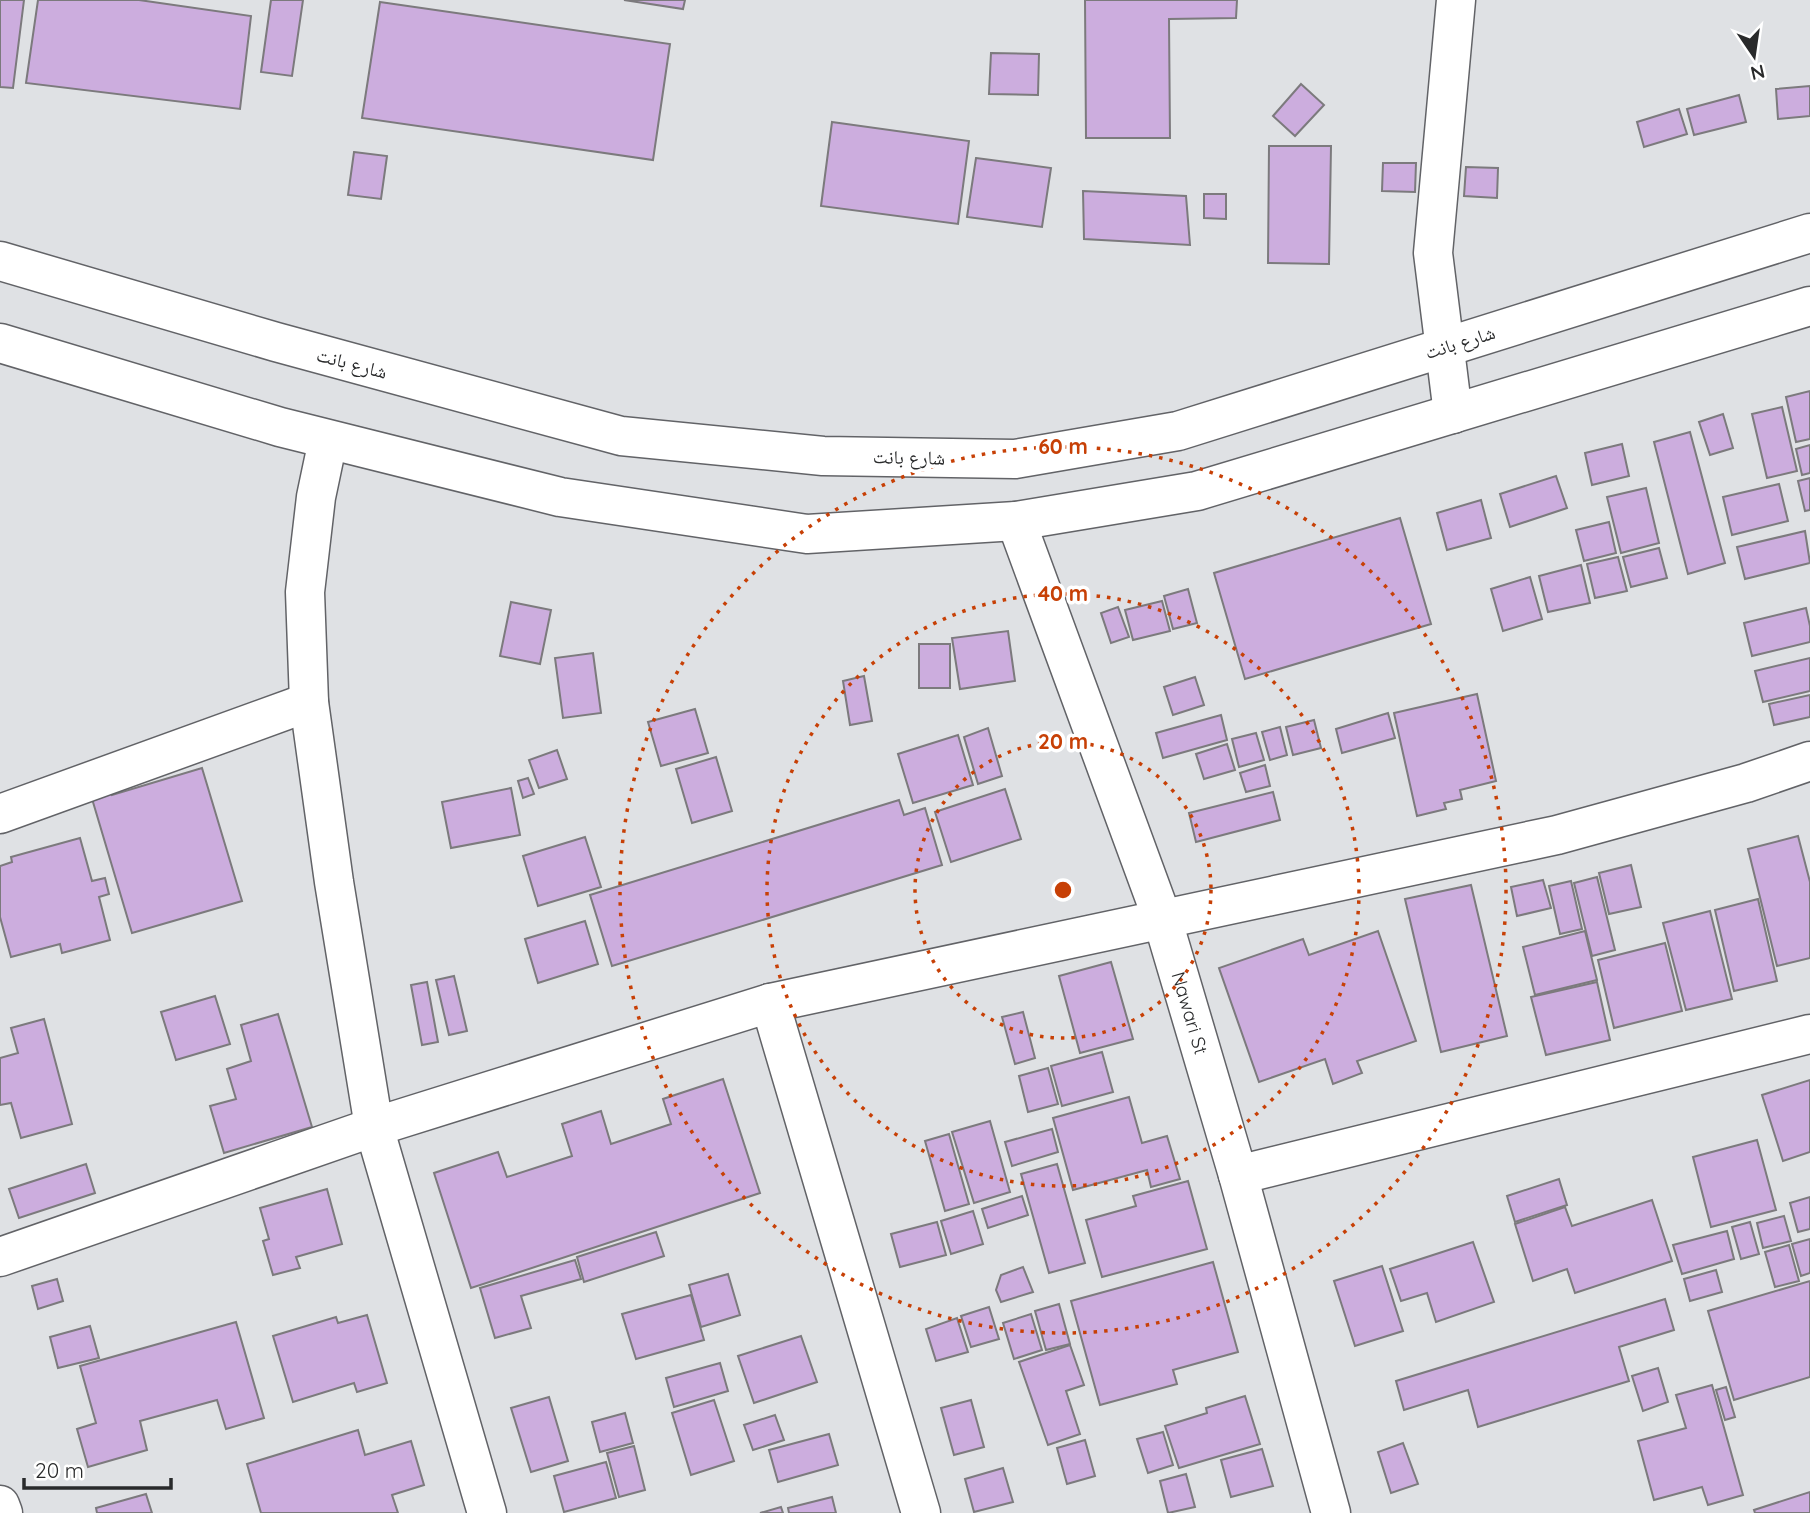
<svg xmlns="http://www.w3.org/2000/svg" width="1810" height="1513" font-family="Quicksand,'Noto Naskh Arabic',sans-serif">
  <style>
    .building { fill: #ccadde; stroke: #7c7a7d; stroke-width: 2 }
    .lines { fill: none; stroke-linecap: round; stroke-linejoin: round }
    .minor-casing { stroke: #626367; stroke-width: 41 }
    .major-casing { stroke: #626367; stroke-width: 41 }
    .minor { stroke: #fff; stroke-width: 38 }
    .major { stroke: #fff; stroke-width: 38 }
    .ring { fill: none; stroke: #c74006; stroke-width: 3.5; stroke-dasharray: 3.5 7 }
    .labels { text-anchor: middle; dominant-baseline: central; stroke-width: 7; stroke-linejoin: round; paint-order: stroke }
    .street-label { font-size: 19px; fill: #292a2b; stroke: #fff }
    .centre { fill: #c74006; stroke: #fff; stroke-width: 3.5 }
    .ring-label { font-size: 21px; text-anchor: middle; font-weight: bold; fill: #c74006; stroke: #fff; stroke-width: 7; stroke-linejoin: round; paint-order: stroke }
  </style>
  <rect width="100%" height="100%" fill="#dfe1e4"/>
  <g class="building">
    <polygon points="0,0 24,0 13,88 0,87"/>
    <polygon points="38,0 139,0 251,16 240,109 26,83"/>
    <polygon points="271,0 303,0 292,76 261,72"/>
    <polygon points="624,0 685,0 683,9"/>
    <polygon points="1085,0 1237,0 1236,18 1169,19 1170,138 1086,138"/>
    <polygon points="380,2 670,44 653,160 362,118"/>
    <polygon points="991,53 1039,54 1038,95 989,94"/>
    <polygon points="1301,84 1324,105 1295,136 1273,116"/>
    <polygon points="1810,86 1810,116 1778,119 1776,89"/>
    <polygon points="1739,95 1746,122 1694,135 1687,109"/>
    <polygon points="1679,109 1687,134 1644,147 1637,122"/>
    <polygon points="832,122 969,141 958,224 821,206"/>
    <polygon points="1269,146 1331,146 1329,264 1268,263"/>
    <polygon points="354,152 387,156 381,199 348,195"/>
    <polygon points="976,158 1051,168 1042,227 967,217"/>
    <polygon points="1383,163 1416,163 1415,192 1382,191"/>
    <polygon points="1466,167 1498,168 1497,198 1464,196"/>
    <polygon points="1083,191 1186,196 1190,245 1084,239"/>
    <polygon points="1204,194 1226,194 1226,219 1204,218"/>
    <polygon points="1810,391 1810,439 1796,442 1786,397"/>
    <polygon points="1782,407 1797,471 1767,478 1752,414"/>
    <polygon points="1723,414 1733,448 1710,455 1699,422"/>
    <polygon points="1690,432 1725,563 1688,574 1654,442"/>
    <polygon points="1622,444 1629,476 1592,485 1585,453"/>
    <polygon points="1810,445 1810,473 1802,475 1796,449"/>
    <polygon points="1556,476 1567,508 1510,527 1500,494"/>
    <polygon points="1810,478 1810,510 1805,511 1798,481"/>
    <polygon points="1779,484 1788,521 1732,535 1723,497"/>
    <polygon points="1646,488 1659,543 1621,553 1607,497"/>
    <polygon points="1481,500 1491,538 1447,550 1437,513"/>
    <polygon points="1400,518 1431,624 1245,679 1214,573"/>
    <polygon points="1609,522 1616,553 1584,561 1576,530"/>
    <polygon points="1805,531 1810,563 1745,579 1737,547"/>
    <polygon points="1659,548 1667,578 1631,587 1623,557"/>
    <polygon points="1618,557 1627,591 1595,598 1587,564"/>
    <polygon points="1581,565 1590,603 1548,612 1539,576"/>
    <polygon points="1530,577 1542,619 1503,631 1491,589"/>
    <polygon points="1188,589 1197,623 1173,629 1164,596"/>
    <polygon points="1162,601 1170,631 1133,640 1125,610"/>
    <polygon points="511,602 551,610 540,664 500,656"/>
    <polygon points="1118,607 1129,637 1111,643 1101,613"/>
    <polygon points="1806,608 1810,626 1810,642 1752,656 1744,623"/>
    <polygon points="1008,631 1015,681 960,689 952,638"/>
    <rect x="919" y="644" width="31" height="44"/>
    <polygon points="593,653 601,713 563,718 555,658"/>
    <polygon points="1810,658 1810,691 1763,702 1755,671"/>
    <polygon points="864,676 872,721 850,725 843,681"/>
    <polygon points="1195,677 1204,705 1173,715 1164,687"/>
    <polygon points="1477,694 1496,781 1460,790 1462,799 1444,803 1446,809 1417,816 1394,713"/>
    <polygon points="1810,695 1810,717 1774,725 1769,704"/>
    <polygon points="695,709 708,753 661,766 648,722"/>
    <polygon points="1388,713 1395,738 1342,753 1336,729"/>
    <polygon points="1221,715 1227,740 1163,758 1156,733"/>
    <polygon points="1314,720 1321,748 1293,755 1286,727"/>
    <polygon points="1280,727 1287,755 1270,760 1262,732"/>
    <polygon points="988,728 1002,776 978,784 964,737"/>
    <polygon points="1256,733 1264,760 1239,767 1232,739"/>
    <polygon points="958,735 973,785 913,803 898,754"/>
    <polygon points="1227,744 1235,770 1204,779 1196,754"/>
    <polygon points="557,750 567,779 539,788 529,760"/>
    <polygon points="716,757 732,811 692,823 676,769"/>
    <polygon points="1265,765 1270,786 1246,792 1240,773"/>
    <polygon points="202,768 242,901 132,933 90,792 110,787 112,795"/>
    <polygon points="528,778 534,794 523,798 518,781"/>
    <polygon points="511,788 520,835 451,848 442,802"/>
    <polygon points="1005,789 1021,839 951,862 935,812"/>
    <polygon points="1273,792 1280,820 1196,842 1189,813"/>
    <polygon points="899,800 904,815 925,808 942,865 612,966 590,895"/>
    <polygon points="1798,836 1810,882 1810,958 1777,966 1748,849"/>
    <polygon points="585,837 601,887 538,906 523,856"/>
    <polygon points="80,838 92,881 105,878 109,894 99,897 110,940 62,953 60,944 11,957 0,917 0,866 12,862 11,857"/>
    <polygon points="1631,865 1641,907 1609,914 1599,873"/>
    <polygon points="1597,877 1615,950 1592,956 1574,883"/>
    <polygon points="1543,880 1551,908 1517,916 1511,887"/>
    <polygon points="1571,881 1582,929 1560,934 1549,886"/>
    <polygon points="1471,885 1507,1036 1441,1052 1405,899"/>
    <polygon points="1758,899 1777,981 1734,991 1715,910"/>
    <polygon points="1710,911 1732,999 1686,1010 1663,923"/>
    <polygon points="585,921 598,964 538,983 525,939"/>
    <polygon points="1378,931 1416,1041 1357,1061 1362,1073 1333,1084 1325,1059 1259,1082 1219,968 1303,939 1309,955"/>
    <polygon points="1585,931 1597,980 1535,995 1523,947"/>
    <polygon points="1665,943 1682,1011 1614,1028 1598,960"/>
    <polygon points="1111,962 1133,1039 1080,1053 1059,976"/>
    <polygon points="454,976 467,1031 449,1035 436,980"/>
    <polygon points="427,982 438,1042 422,1045 411,985"/>
    <polygon points="1597,982 1610,1040 1546,1055 1531,997"/>
    <polygon points="215,996 230,1044 176,1060 161,1012"/>
    <polygon points="1023,1012 1035,1058 1015,1064 1002,1017"/>
    <polygon points="278,1014 312,1127 224,1153 210,1106 236,1099 227,1069 251,1061 241,1025"/>
    <polygon points="44,1019 72,1124 21,1138 11,1103 0,1105 0,1058 18,1053 11,1028"/>
    <polygon points="1102,1052 1113,1092 1062,1106 1051,1066"/>
    <polygon points="1048,1068 1058,1104 1028,1112 1019,1076"/>
    <polygon points="723,1079 760,1193 471,1288 434,1173 498,1152 507,1177 572,1156 562,1124 601,1111 611,1144 671,1124 663,1099"/>
    <polygon points="1810,1080 1810,1152 1783,1161 1762,1095"/>
    <polygon points="1129,1097 1142,1143 1167,1136 1180,1179 1151,1187 1147,1170 1073,1190 1053,1118"/>
    <polygon points="990,1121 1010,1192 974,1203 952,1132"/>
    <polygon points="1052,1129 1058,1152 1012,1166 1005,1142"/>
    <polygon points="949,1134 969,1204 945,1211 925,1141"/>
    <polygon points="1757,1140 1776,1210 1711,1227 1693,1157"/>
    <polygon points="86,1164 95,1193 19,1218 9,1189"/>
    <polygon points="1057,1164 1085,1263 1049,1273 1021,1174"/>
    <polygon points="1559,1179 1567,1205 1515,1222 1507,1196"/>
    <polygon points="1188,1181 1207,1249 1102,1277 1086,1220 1136,1206 1133,1196"/>
    <polygon points="327,1189 342,1244 296,1257 300,1268 273,1275 263,1241 269,1239 260,1208"/>
    <polygon points="1022,1196 1028,1215 988,1228 982,1209"/>
    <polygon points="1810,1197 1810,1229 1798,1232 1790,1203"/>
    <polygon points="1652,1200 1672,1261 1575,1293 1567,1269 1533,1281 1515,1224 1565,1207 1572,1226"/>
    <polygon points="973,1211 983,1244 951,1254 941,1221"/>
    <polygon points="1784,1216 1791,1241 1763,1248 1757,1223"/>
    <polygon points="937,1222 946,1255 900,1267 891,1234"/>
    <polygon points="1750,1222 1759,1254 1741,1259 1732,1227"/>
    <polygon points="1727,1231 1734,1259 1682,1274 1673,1245"/>
    <polygon points="656,1232 664,1256 584,1282 577,1257"/>
    <polygon points="1810,1239 1810,1273 1801,1276 1792,1244"/>
    <polygon points="1473,1242 1494,1302 1436,1322 1427,1293 1401,1301 1390,1269"/>
    <polygon points="1789,1245 1799,1281 1775,1287 1765,1252"/>
    <polygon points="575,1260 581,1279 521,1296 531,1328 495,1338 480,1288"/>
    <polygon points="1213,1262 1238,1352 1173,1370 1177,1384 1100,1405 1071,1301"/>
    <polygon points="1382,1266 1403,1331 1355,1346 1334,1281"/>
    <polygon points="1023,1267 1033,1292 1001,1302 996,1290 1001,1275"/>
    <polygon points="1716,1270 1722,1292 1690,1301 1684,1279"/>
    <polygon points="728,1274 740,1315 701,1327 689,1285"/>
    <polygon points="57,1279 63,1301 38,1309 32,1286"/>
    <polygon points="1810,1281 1810,1377 1734,1400 1708,1311"/>
    <polygon points="691,1295 704,1340 636,1359 622,1314"/>
    <polygon points="1665,1299 1674,1330 1619,1347 1629,1381 1478,1427 1468,1390 1404,1410 1396,1381"/>
    <polygon points="1059,1304 1070,1344 1046,1350 1035,1311"/>
    <polygon points="989,1307 999,1339 971,1347 961,1316"/>
    <polygon points="1031,1314 1042,1350 1014,1359 1003,1323"/>
    <polygon points="367,1315 387,1383 357,1392 354,1383 293,1402 273,1336 336,1317 338,1323"/>
    <polygon points="957,1318 968,1352 936,1361 926,1329"/>
    <polygon points="236,1322 264,1418 226,1429 217,1400 140,1421 147,1450 88,1467 77,1429 96,1423 80,1366"/>
    <polygon points="90,1326 99,1358 58,1368 50,1337"/>
    <polygon points="801,1336 817,1382 754,1403 738,1356"/>
    <polygon points="1070,1345 1084,1385 1066,1391 1080,1434 1048,1445 1019,1362"/>
    <polygon points="720,1363 728,1391 674,1407 666,1378"/>
    <polygon points="1658,1368 1668,1402 1643,1411 1632,1376"/>
    <polygon points="1712,1385 1743,1495 1708,1505 1702,1487 1654,1500 1638,1441 1686,1428 1676,1395"/>
    <polygon points="1726,1387 1735,1417 1725,1420 1716,1390"/>
    <polygon points="1245,1396 1260,1444 1179,1468 1165,1426 1207,1413 1206,1408"/>
    <polygon points="549,1397 568,1461 531,1472 511,1408"/>
    <polygon points="714,1400 734,1461 691,1475 672,1413"/>
    <polygon points="971,1400 984,1447 954,1455 941,1408"/>
    <polygon points="625,1413 633,1443 600,1452 592,1422"/>
    <polygon points="775,1415 784,1440 753,1450 744,1425"/>
    <polygon points="358,1430 365,1455 411,1441 424,1485 392,1495 398,1513 261,1513 247,1464"/>
    <polygon points="1163,1432 1173,1465 1148,1473 1137,1439"/>
    <polygon points="829,1434 838,1465 778,1482 769,1450"/>
    <polygon points="1085,1440 1095,1476 1067,1484 1057,1448"/>
    <polygon points="1403,1443 1418,1484 1391,1493 1378,1452"/>
    <polygon points="634,1446 645,1490 619,1497 607,1453"/>
    <polygon points="1262,1449 1273,1486 1231,1497 1221,1460"/>
    <polygon points="606,1462 616,1498 564,1512 554,1476"/>
    <polygon points="1003,1468 1013,1502 974,1512 965,1479"/>
    <polygon points="1186,1474 1195,1507 1168,1513 1160,1481"/>
    <polygon points="1810,1492 1810,1513 1755,1513 1754,1510"/>
    <polygon points="146,1494 152,1513 97,1513 96,1508"/>
    <polygon points="832,1497 836,1513 789,1513 788,1508"/>
    <polygon points="781,1507 783,1513 760,1513"/>
  </g>
  <g class="lines">
    <defs>
      <g id="minor">
        <polyline points="1453,414 1433,253 1456,0"/>
        <polyline points="328,440 316,497 305,592 309,702 334,882 374,1127 487,1513"/>
        <path id="s1" d="M1016 521 1162 918 1238 1175 1331 1513"/>
        <polyline points="0,814 309,702"/>
        <polyline points="770,1003 921,1513"/>
        <polyline points="1238,1175 1810,1034"/>
        <polyline points="0,1257 374,1127 770,1003 1557,835 1746,783 1810,761"/>
        <polyline points="0,1505 3,1513"/>
      </g>
      <g id="major">
        <polyline points="0,261 276,342 621,436 823,456 1015,459 1178,431 1810,233"/>
        <polyline points="0,343 280,427 560,497 807,534 1016,521 1197,491 1810,306"/>
      </g>
    </defs>
    <use href="#minor" class="minor-casing"/>
    <use href="#major" class="major-casing"/>
    <use href="#minor" class="minor"/>
    <use href="#major" class="major"/>
  </g>
  <g class="ring">
    <circle cx="1063" cy="890" r="148"/>
    <circle cx="1063" cy="890" r="296"/>
    <circle cx="1063" cy="890" r="443"/>
  </g>
  <g class="labels">
    <g class="street-label">
      <text transform="translate(1460 342) rotate(-17)">شارع بانت</text>
      <text transform="translate(352 363) rotate(15)">شارع بانت</text>
      <text transform="translate(909 457) rotate(1)">شارع بانت</text>
      <text stroke="none"><textPath href="#s1" startOffset="522">Nawari St</textPath></text>
    </g>
  </g>
  <circle cx="1063" cy="890" r="10" class="centre"/>
  <g class="ring-label">
    <text x="1063" y="454">60 m</text>
    <text x="1063" y="601">40 m</text>
    <text x="1063" y="749">20 m</text>
  </g>
  <g transform="translate(1754 56) rotate(167)" stroke="#ffffff" stroke-width="5" paint-order="stroke">
  <path d="M0-5L12 26L0 18L-12 26Z" fill="#292a2b"/>
  <text y="-10" font-size="19" font-weight="bold" text-anchor="middle" fill="#292a2b">N</text>
  </g>
  <path d="M24 1478v10h147v-10" fill="none" stroke="#292a2b" stroke-width="3.5"/>
  <text x="35" y="1478" font-size="21" fill="#292a2b" stroke="#ffffff" stroke-width="5" paint-order="stroke">20 m</text>
</svg>
